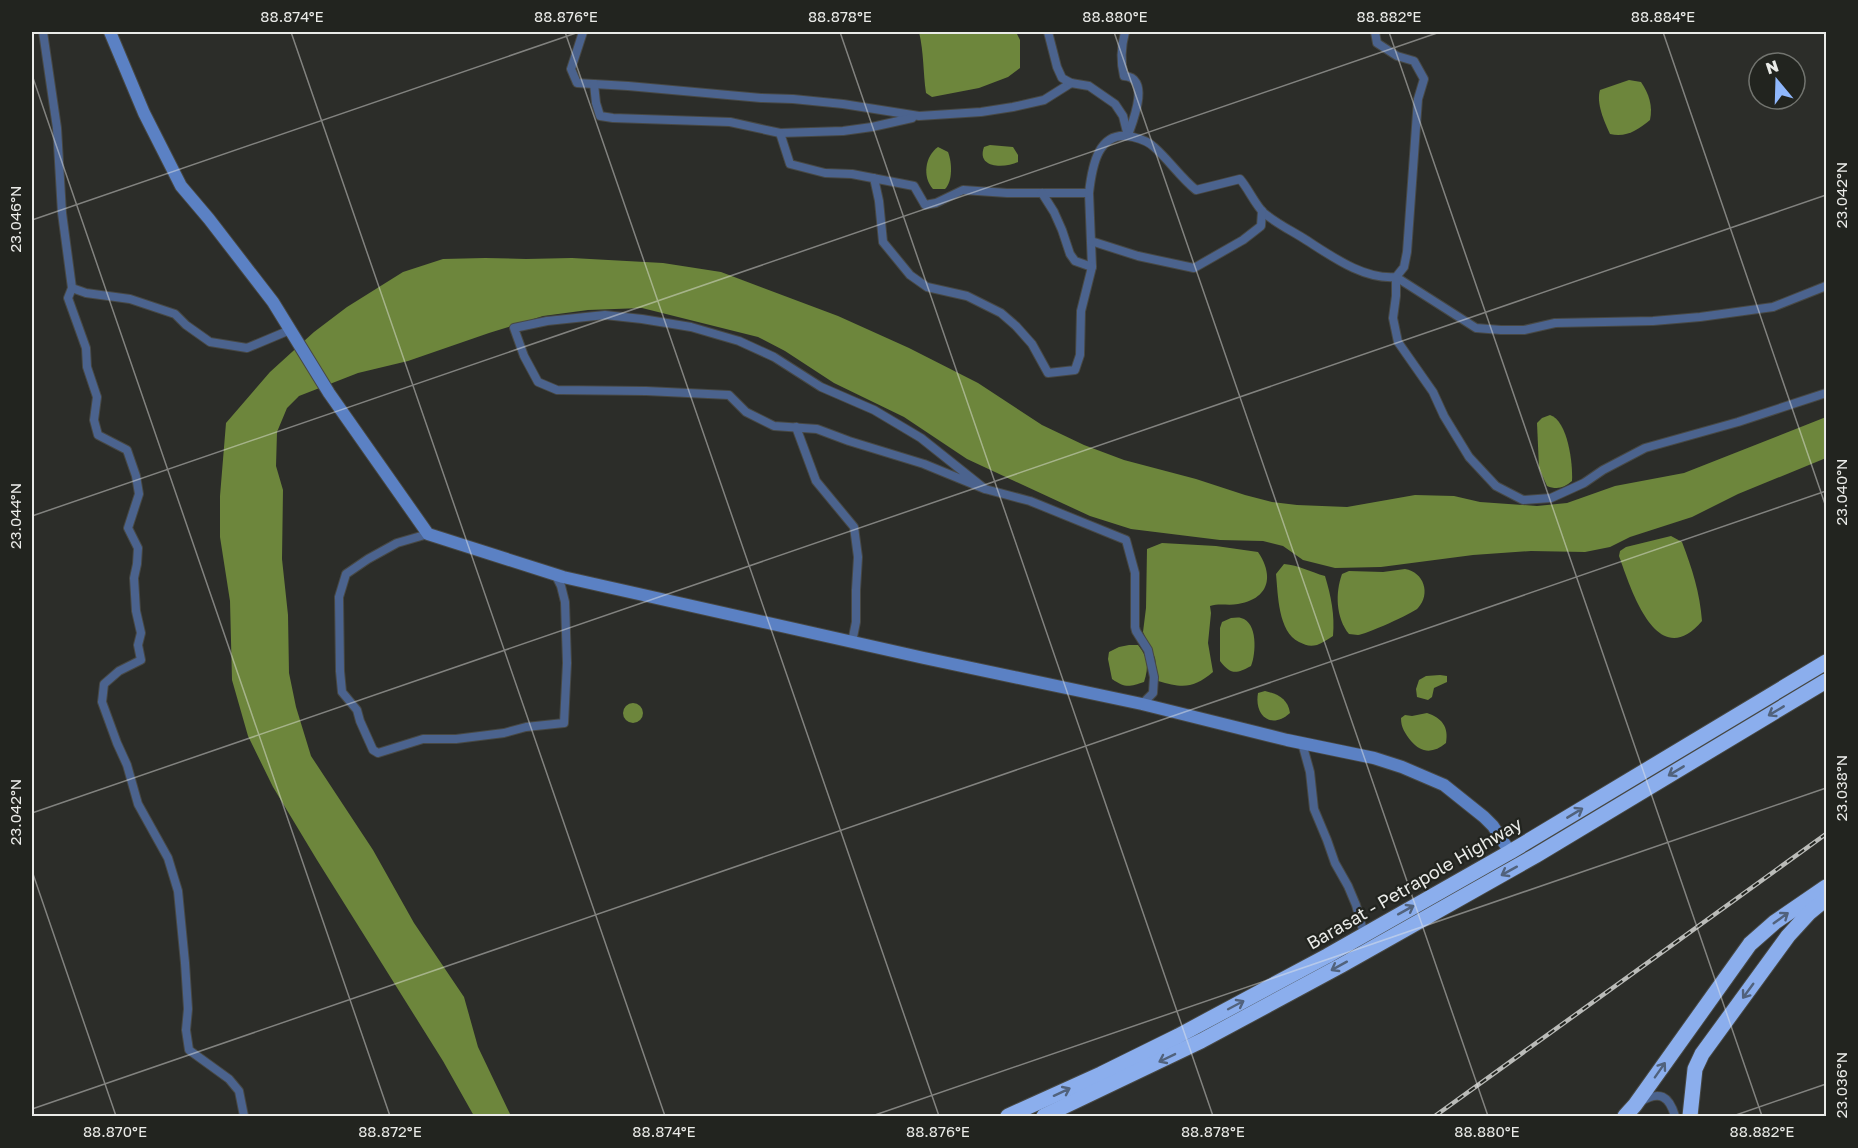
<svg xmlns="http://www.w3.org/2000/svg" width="1858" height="1148" font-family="'Golos Text',sans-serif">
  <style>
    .water { fill: #6d863c }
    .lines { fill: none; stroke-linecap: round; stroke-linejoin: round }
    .street-casing { stroke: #474844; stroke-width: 10 }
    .secondary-casing { stroke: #474844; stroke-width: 14 }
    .highway-casing { stroke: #474844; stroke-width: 17 }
    .street { stroke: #4b638e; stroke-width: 8 }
    .secondary { stroke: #5b81c4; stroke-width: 12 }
    .highway { stroke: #8baeed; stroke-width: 15 }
    .rail-casing { stroke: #babbb8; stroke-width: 4.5 }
    .rail { stroke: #22241f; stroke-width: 2; stroke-dasharray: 7; stroke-linecap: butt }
    .oneway { stroke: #51627c }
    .ticks { fill: none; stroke: #eaebe8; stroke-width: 1.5; stroke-opacity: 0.45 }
    .labels { text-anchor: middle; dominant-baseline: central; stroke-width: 4.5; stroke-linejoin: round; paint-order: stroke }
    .street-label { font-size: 18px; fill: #eaebe8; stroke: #22241f }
    .neatline { fill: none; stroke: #eaebe8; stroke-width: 2 }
    .ticks-label { font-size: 15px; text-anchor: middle; fill: #eaebe8 }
  </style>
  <rect width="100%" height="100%" fill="#2c2d29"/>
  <g class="water">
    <path d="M919 32H1016L1020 40V68L1008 77 979 88 932 97 926 93C923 72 924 53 919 32Z"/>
    <path d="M1629 80 1641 82C1649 94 1653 106 1650 120 1638 130 1626 138 1610 134 1604 121 1596 103 1600 90Z"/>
    <path d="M990 145 1013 147 1018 155V162C1005 168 976 169 984 147Z"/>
    <path d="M938 147 948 152C952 162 953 181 945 189H933C922 177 925 156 938 147Z"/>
    <polygon points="485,258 526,259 572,258 663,263 721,272 838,316 909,348 978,383 1042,425 1084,445 1124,460 1196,479 1245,495 1272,502 1297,505 1347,507 1415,495 1454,496 1480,502 1537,506 1567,503 1615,486 1684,473 1826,417 1826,458 1738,494 1692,517 1630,537 1610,547 1585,552 1531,551 1473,555 1381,567 1335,568 1303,560 1283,546 1263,541 1220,540 1131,529 1090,516 967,459 904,417 834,383 785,351 758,337 642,308 588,310 543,316 489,333 408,361 358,373 299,396 287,408 277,432 276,466 283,490 282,559 288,615 289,673 296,707 311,756 373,850 414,923 464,997 478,1047 511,1116 474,1116 443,1061 317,860 273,787 248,736 232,680 230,601 220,537 220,496 226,423 270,372 314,332 347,307 403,272 443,259"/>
    <path d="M1550 415C1568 421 1573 464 1572 481 1564 488 1557 490 1547 486L1539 468 1537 423 1542 418Z"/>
    <path d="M1671 536 1682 542C1692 568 1700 593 1702 621 1657 674 1631 589 1619 556L1620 551 1626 547Z"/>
    <path d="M1162 543 1216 546 1258 552C1275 577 1268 599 1238 604 1228 606 1220 603 1210 606L1211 613 1208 643 1213 672C1193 689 1182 688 1158 681L1155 658 1143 632 1146 608 1147 549Z"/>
    <path d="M1284 564C1299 565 1310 572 1325 576 1331 596 1335 615 1333 636 1328 639 1322 643 1317 645 1309 647 1306 645 1299 642 1278 632 1278 594 1276 574Z"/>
    <path d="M1405 569C1424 572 1431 594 1418 608 1414 613 1364 635 1358 635 1355 635 1352 634 1349 634 1336 618 1335 593 1342 574L1349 571 1383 572Z"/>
    <path d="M1231 618C1234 618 1238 617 1241 618 1258 622 1256 654 1251 666 1236 674 1231 675 1220 661V628L1222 622Z"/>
    <path d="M1129 645H1138C1148 657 1149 667 1144 682 1129 687 1125 688 1112 679L1108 659 1109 652 1119 647Z"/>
    <polygon points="1440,675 1447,676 1447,682 1434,688 1432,697 1428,700 1417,697 1416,689 1419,680 1426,676"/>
    <path d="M1265 691C1278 694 1288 699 1290 713 1271 730 1254 716 1258 693Z"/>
    <circle cx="633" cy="713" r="10"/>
    <path d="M1427 713C1442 718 1449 727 1446 743 1434 753 1422 754 1411 741 1405 733 1401 728 1401 718L1405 715 1412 716Z"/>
  </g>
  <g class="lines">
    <defs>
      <g id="street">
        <polyline points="43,32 57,128 62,213 72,288 86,293 130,299 175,314 186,325 210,342 247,348 290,330"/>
        <polyline points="583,32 571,69 577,83 628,86 761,98 793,99 843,104 919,116 981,112 1013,107 1044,100 1071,83"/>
        <polyline points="1048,32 1057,67 1062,78 1071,83 1089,86 1115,104 1123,116 1128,136"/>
        <path d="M1125 32C1121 47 1120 60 1124 76 1151 77 1133 121 1128 135"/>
        <polyline points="594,84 596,103 600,116 613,118 730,122 780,133 843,131 872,127 912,118"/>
        <polyline points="780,133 790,164 825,173 852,174 914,186 925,205 936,203 963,190 1007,193 1089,193 1092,267 1081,311 1080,355 1075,370 1048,373 1032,344 1016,326 1001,313 967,296 927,287 910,275 883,242 879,201 874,178"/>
        <polyline points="1042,193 1054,212 1062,230 1070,254 1075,261 1092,267"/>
        <path d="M1089 193C1092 166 1098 129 1133 137 1141 139 1148 141 1154 147 1169 160 1180 177 1196 190L1240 179C1248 188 1256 206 1264 213 1276 223 1290 230 1303 238 1330 255 1363 280 1396 277L1404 267 1407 252 1418 99 1424 79 1414 61 1397 56 1377 43 1375 32"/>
        <polyline points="1091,241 1138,256 1194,268 1243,240 1261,226 1262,211"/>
        <polyline points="1826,286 1773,307 1700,317 1653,321 1555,323 1524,330 1501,330 1476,328 1396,277 1396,296 1393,318 1398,342 1433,392 1444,416 1469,457 1496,486 1523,500 1551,498 1584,483 1603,470 1645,448 1738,422 1826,393"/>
        <polyline points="72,288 68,298 86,348 87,367 97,397 94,420 98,435 127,450 136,476 139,494 128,528 138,548 137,564 134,578 136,611 141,633 138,645 141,660 119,671 104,684 102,702 117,743 127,765 138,804 168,858 178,891 185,963 188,1009 186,1030 189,1050 229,1079 239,1091 244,1116"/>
        <polyline points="796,427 816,481 854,527 858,557 856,590 856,622 852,642"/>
        <polyline points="985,489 921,438 874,410 821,387 774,357 739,341 691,327 642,319 605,315 547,321 514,328 524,356 538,382 557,390 646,391 729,395 746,412 774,426 817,429 849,441 924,464 985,489 1030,501 1126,540 1135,573 1135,627 1136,631 1148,650 1154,677 1153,693 1142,704"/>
        <polyline points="428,534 397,543 368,559 346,574 339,597 340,671 342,692 357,710 360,721 373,750 378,753 423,739 456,739 504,733 526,727 564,723 567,663 565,602 561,586 555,574"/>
        <polyline points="1302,743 1310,772 1314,809 1327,840 1335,863 1348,886 1356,905 1364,934"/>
        <path d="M1640 1102C1660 1090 1669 1096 1675 1116"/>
      </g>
      <polyline id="secondary" points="110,32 144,113 181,186 209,219 273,302 329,393 428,534 563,577 924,658 1142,704 1287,740 1374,758 1402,767 1444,785 1484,817 1493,826 1510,852"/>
      <g id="highway">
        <polyline points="1008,1116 1101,1074 1178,1036 1327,956 1510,852 1826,662"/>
        <polyline points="1044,1116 1201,1041 1342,965 1535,856 1826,681"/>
        <polyline points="1625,1116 1635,1105 1750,944 1775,922 1826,887"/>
        <polyline points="1690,1116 1695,1069 1702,1054 1788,936 1809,913 1826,899"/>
      </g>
    </defs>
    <use href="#street" class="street-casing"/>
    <use href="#secondary" class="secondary-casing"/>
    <use href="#highway" class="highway-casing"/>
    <use href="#street" class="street"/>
    <use href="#secondary" class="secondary"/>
    <use href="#highway" class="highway"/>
    <defs>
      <polyline id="rail" points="1435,1116 1826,834"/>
    </defs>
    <use href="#rail" class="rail-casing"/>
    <use href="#rail" class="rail"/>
  </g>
  <defs><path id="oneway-shaft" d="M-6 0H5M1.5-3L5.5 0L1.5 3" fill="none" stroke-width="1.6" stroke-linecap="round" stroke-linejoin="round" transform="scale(1.5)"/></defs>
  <g class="oneway">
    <use href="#oneway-shaft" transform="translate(1776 711) rotate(149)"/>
    <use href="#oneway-shaft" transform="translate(1676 771) rotate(149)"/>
    <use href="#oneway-shaft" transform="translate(1575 813) rotate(-31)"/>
    <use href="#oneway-shaft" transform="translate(1509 871) rotate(151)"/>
    <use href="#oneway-shaft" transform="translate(1406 910) rotate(-29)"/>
    <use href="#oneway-shaft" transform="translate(1781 918) rotate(-36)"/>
    <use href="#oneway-shaft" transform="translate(1339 966) rotate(151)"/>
    <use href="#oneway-shaft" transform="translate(1748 991) rotate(126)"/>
    <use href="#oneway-shaft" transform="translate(1236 1005) rotate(-28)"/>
    <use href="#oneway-shaft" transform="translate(1167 1058) rotate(154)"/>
    <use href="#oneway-shaft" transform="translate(1660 1070) rotate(-55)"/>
    <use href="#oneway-shaft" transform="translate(1062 1092) rotate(-25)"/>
  </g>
  <path class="ticks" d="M291 32 665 1116M565 32 939 1116M840 32 1213 1116M1114 32 1488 1116M1389 32 1762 1116M1663 32 1826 507M32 75 390 1116M32 220 579 32M32 516 1440 32M32 813 1826 195M32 871 116 1116M32 1109 1826 491M872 1116 1826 788M1733 1116 1826 1084"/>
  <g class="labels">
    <g class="street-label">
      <text transform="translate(1414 883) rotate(-30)">Barasat - Petrapole Highway</text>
    </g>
  </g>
  <rect width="1858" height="1148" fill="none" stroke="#22241f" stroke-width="66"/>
  <g transform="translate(1777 81) rotate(341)"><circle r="28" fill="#22241f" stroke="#72746f" stroke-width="1.5"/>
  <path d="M0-4.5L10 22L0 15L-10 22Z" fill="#90b8fd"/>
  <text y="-9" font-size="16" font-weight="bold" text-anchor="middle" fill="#eaebe8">N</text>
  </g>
  <rect x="33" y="33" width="1792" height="1082" class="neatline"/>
  <g class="ticks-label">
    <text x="292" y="22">88.874°E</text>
    <text x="566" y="22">88.876°E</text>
    <text x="840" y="22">88.878°E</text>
    <text x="1115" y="22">88.880°E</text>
    <text x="1389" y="22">88.882°E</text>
    <text x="1663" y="22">88.884°E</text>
    <text transform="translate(1842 195) rotate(-90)" y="5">23.042°N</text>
    <text transform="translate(16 219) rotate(-90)" y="5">23.046°N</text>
    <text transform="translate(1842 492) rotate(-90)" y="5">23.040°N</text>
    <text transform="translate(16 516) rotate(-90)" y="5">23.044°N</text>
    <text transform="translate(1842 788) rotate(-90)" y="5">23.038°N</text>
    <text transform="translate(16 812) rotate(-90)" y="5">23.042°N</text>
    <text transform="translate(1842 1085) rotate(-90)" y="5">23.036°N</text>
    <text x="115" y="1137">88.870°E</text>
    <text x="390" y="1137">88.872°E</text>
    <text x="664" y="1137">88.874°E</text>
    <text x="938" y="1137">88.876°E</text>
    <text x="1213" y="1137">88.878°E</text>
    <text x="1487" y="1137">88.880°E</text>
    <text x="1762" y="1137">88.882°E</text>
  </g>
</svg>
